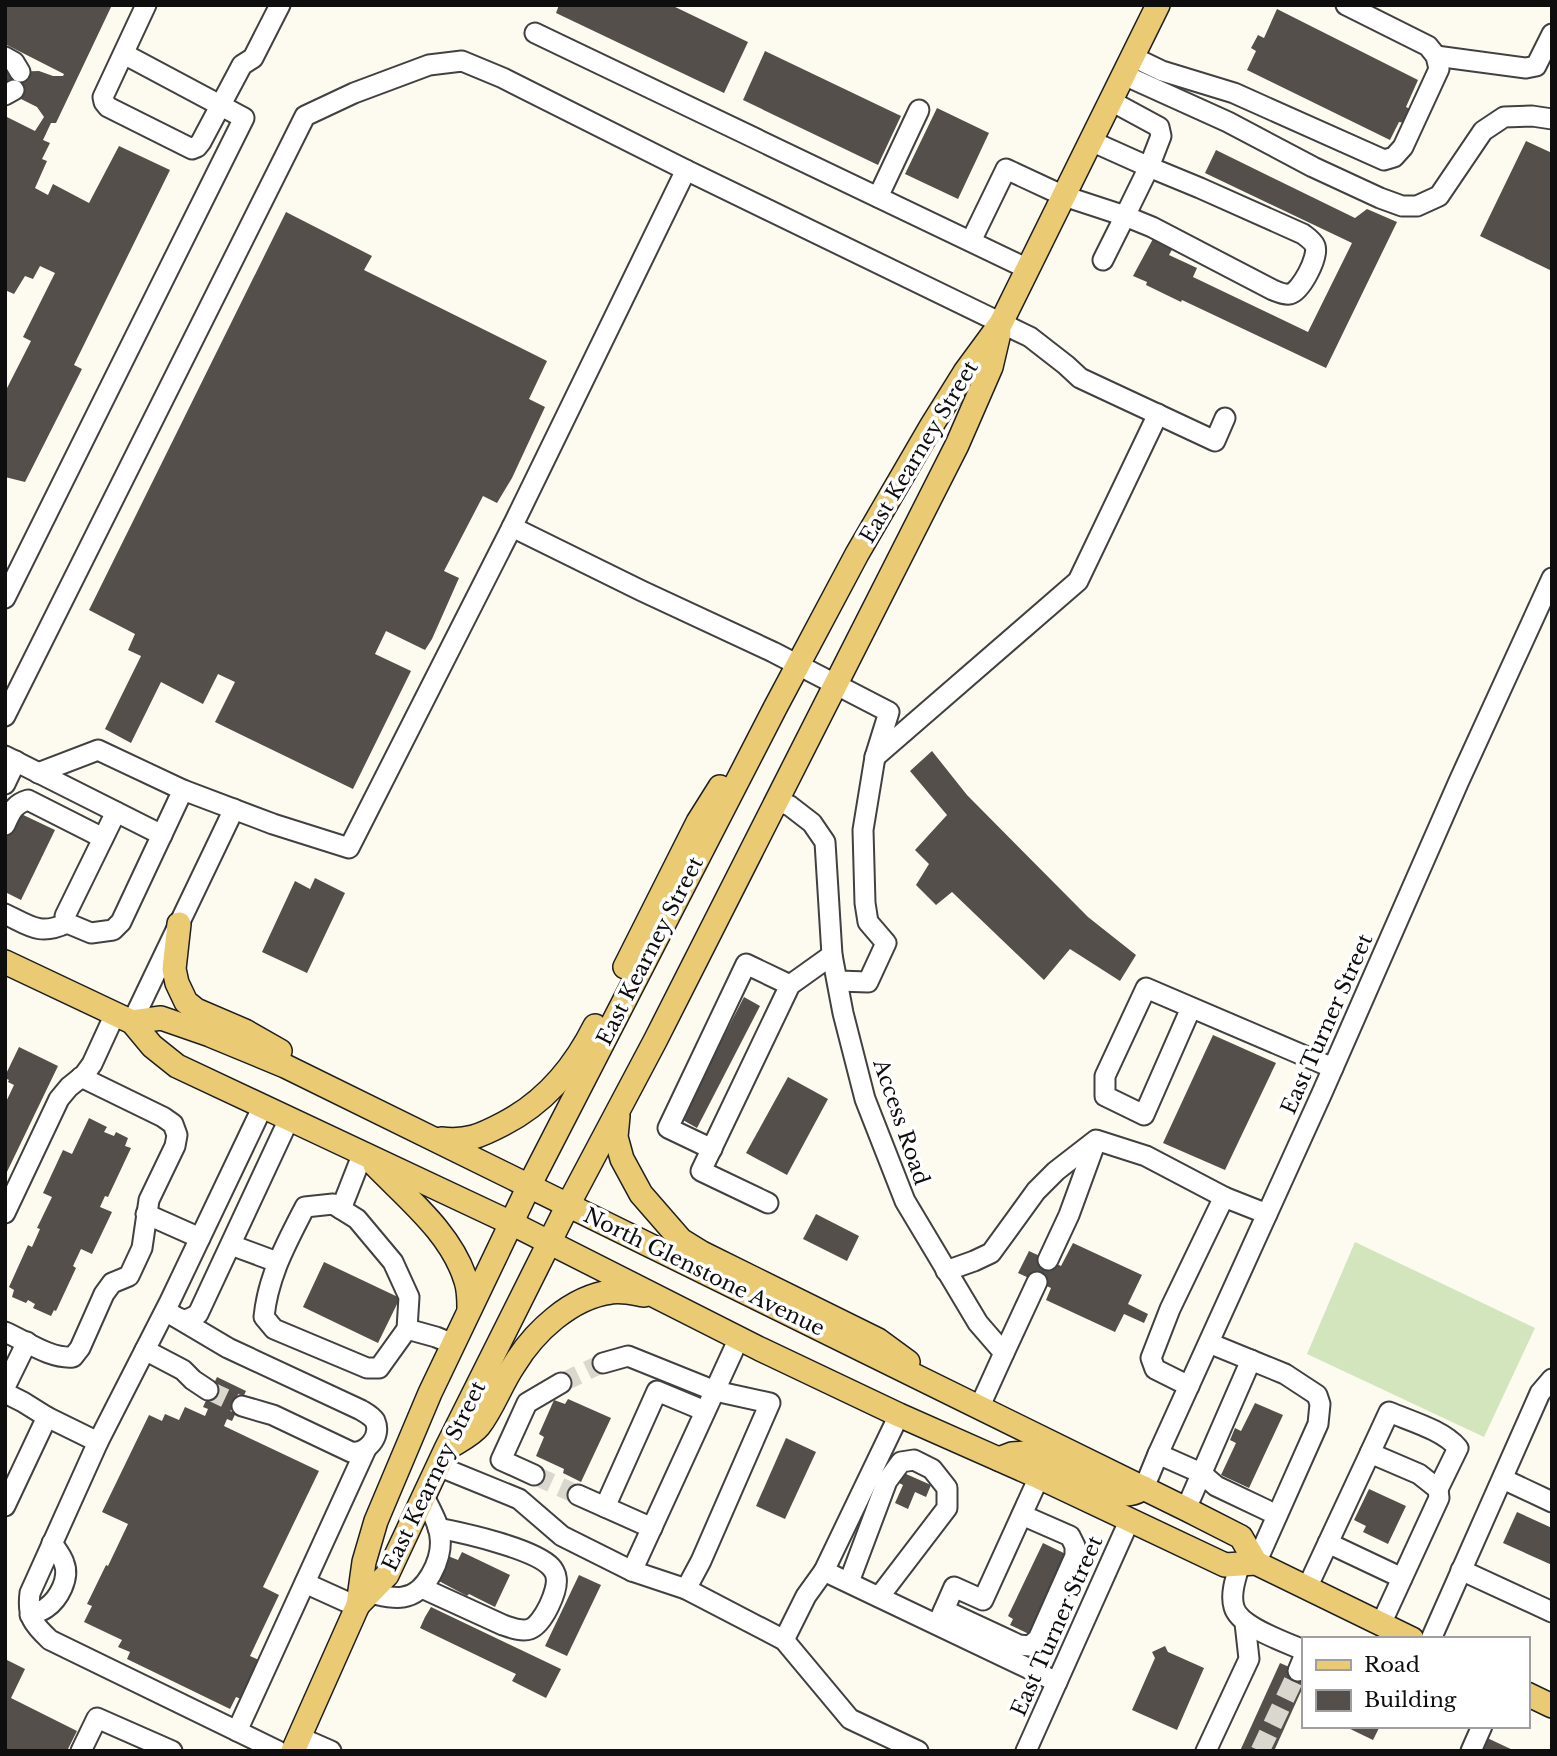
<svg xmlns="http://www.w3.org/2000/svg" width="1557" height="1756" font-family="'Libre Baskerville',serif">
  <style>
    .grass { fill: #d2e5bd }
    .building { fill: #554f4b }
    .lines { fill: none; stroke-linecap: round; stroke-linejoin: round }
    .minor-tunnel { stroke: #d9d7ce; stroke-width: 19; stroke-dasharray: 19 10; stroke-linecap: butt }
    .minor-casing { stroke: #414141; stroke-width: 23 }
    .major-casing { stroke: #1f1f1f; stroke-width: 26 }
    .minor { stroke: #fff; stroke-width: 19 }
    .major { stroke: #eacb74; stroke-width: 23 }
    .labels { text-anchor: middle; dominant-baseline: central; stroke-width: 7; stroke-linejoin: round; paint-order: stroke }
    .street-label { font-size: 21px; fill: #0e0e0e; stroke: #fff }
  </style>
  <rect width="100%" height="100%" fill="#fdfbf0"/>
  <polygon class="grass" points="1355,1242 1535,1328 1484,1437 1307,1354"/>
  <g class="building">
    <polygon points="5,5 112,5 56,123 51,123 43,140 50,143 42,159 47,161 35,188 48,195 53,184 89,203 119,146 170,170 74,365 82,369 25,482 5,477 5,392 31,341 23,337 55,273 40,266 33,279 25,276 14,294 5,290 5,116 35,131 44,117 37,107 17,97 5,83 5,72 39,71 53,76 63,76 64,74 5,44"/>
    <polygon points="559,5 671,5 748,42 724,93 556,13"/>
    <polygon points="1277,9 1418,80 1406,107 1412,110 1405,123 1399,122 1390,140 1247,70 1256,51 1251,48 1258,35 1264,38"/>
    <polygon points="765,51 901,116 878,165 743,100"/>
    <polygon points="937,108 989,133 958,199 905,174"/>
    <polygon points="1526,141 1552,153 1552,271 1480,236"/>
    <polygon points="1216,150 1355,218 1367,209 1397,222 1326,368 1182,300 1181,302 1146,285 1147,282 1133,276 1154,237 1174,246 1169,255 1197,268 1193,277 1308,332 1352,243 1205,173"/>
    <polygon points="286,212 372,256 364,270 547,361 529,399 545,407 512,478 497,503 483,496 444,571 459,578 432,639 425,650 386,631 375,654 411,671 353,789 215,722 235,682 218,674 203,704 161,682 131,743 105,729 141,656 128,650 135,634 89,610"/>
    <polygon points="932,751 967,795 1088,917 1136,955 1120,981 1070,949 1044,980 952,892 936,905 916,885 929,864 915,850 947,815 910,771"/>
    <polygon points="17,812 55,830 21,900 5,892 5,836"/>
    <polygon points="315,878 345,893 307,973 262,952 295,881 310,889"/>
    <polygon points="744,997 760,1006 697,1128 681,1119"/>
    <polygon points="1213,1035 1276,1063 1225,1170 1163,1143"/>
    <polygon points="19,1047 58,1066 5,1176 5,1104 14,1085 8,1082 9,1080 5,1078 5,1076"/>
    <polygon points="788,1077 828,1099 787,1175 746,1153"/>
    <polygon points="89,1118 107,1127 104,1132 114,1136 116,1132 128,1138 125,1146 131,1148 108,1197 105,1196 100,1207 112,1212 92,1254 81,1249 73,1266 76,1268 56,1311 54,1310 51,1316 33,1308 35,1304 28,1300 26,1303 12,1297 14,1290 9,1287 28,1245 32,1247 40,1229 37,1228 52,1197 43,1193 63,1150 72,1154"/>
    <polygon points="816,1214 859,1236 847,1261 803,1239"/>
    <polygon points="1073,1243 1142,1275 1128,1304 1148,1314 1144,1323 1124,1314 1115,1332 1046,1300 1051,1288 1018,1273 1029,1251 1061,1266"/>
    <polygon points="324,1262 400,1298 378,1343 303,1307"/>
    <polygon points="217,1377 246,1391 232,1421 227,1419 224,1426 319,1471 263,1587 279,1595 250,1656 259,1660 241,1699 236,1697 230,1709 127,1659 130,1652 118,1647 122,1640 84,1622 92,1606 87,1604 106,1565 108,1566 128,1524 102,1512 149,1415 162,1421 165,1414 179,1420 185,1407 205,1416 208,1409 203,1407"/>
    <polygon points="568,1399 611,1418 581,1482 563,1473 564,1469 536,1456 544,1437 539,1434 554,1400 565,1404"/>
    <polygon points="1255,1403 1283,1415 1249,1488 1221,1475 1236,1443 1230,1440 1235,1428 1241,1431"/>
    <polygon points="786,1438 816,1452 785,1519 756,1506"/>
    <polygon points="897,1470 931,1485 926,1497 915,1492 908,1509 895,1503 903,1485 893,1480"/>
    <polygon points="1369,1489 1406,1506 1388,1544 1363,1532 1366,1526 1354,1520"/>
    <polygon points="1517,1512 1552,1528 1552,1565 1503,1543"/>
    <polygon points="1043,1543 1072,1557 1033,1636 1010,1625 1013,1619 1008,1616"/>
    <polygon points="462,1552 510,1575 495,1607 469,1594 467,1596 437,1580 448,1556 458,1560"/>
    <polygon points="579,1575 601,1585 567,1656 545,1646"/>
    <polygon points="431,1607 561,1669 546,1698 512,1681 516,1674 420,1628 425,1617"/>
    <polygon points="1165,1646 1168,1652 1204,1668 1177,1730 1132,1710 1155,1658 1152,1652"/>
    <polygon points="5,1659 25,1669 11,1698 77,1731 67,1751 5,1751"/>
    <polygon points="1280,1663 1303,1673 1303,1687 1274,1751 1240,1751"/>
    <polygon points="1344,1726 1380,1726 1373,1740"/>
    <polygon points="1483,1736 1515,1751 1476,1751"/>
  </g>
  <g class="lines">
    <g class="minor-tunnel">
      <polyline points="561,1383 603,1363"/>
      <polyline points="208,1390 242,1406"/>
      <polyline points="534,1475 578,1495"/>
      <polyline points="1260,1751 1298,1671"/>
    </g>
    <defs>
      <g id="minor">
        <polyline points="146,5 103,97 104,102 108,107 192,149 197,147 201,142 242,65 253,58 280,5"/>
        <polyline points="535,33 1028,269"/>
        <polyline points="1436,56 1526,68 1536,66 1552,34"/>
        <polyline points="5,57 14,62 20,72"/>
        <polyline points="1133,57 1162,71 1234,93 1384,160 1394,157 1403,147 1439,69 1436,56 1428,46 1346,5"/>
        <polyline points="1124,75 1228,122 1313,167 1380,198 1402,206 1417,206 1439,196 1483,131 1504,117 1532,116 1552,119"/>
        <polyline points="5,95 14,90"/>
        <polyline points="878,197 919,110"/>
        <polyline points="971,241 1006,169 1064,196 1125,216 1149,167 1091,141"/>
        <path d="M1103 260 1125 216 1152 227 1273 290C1278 292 1284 295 1290 294 1301 291 1319 257 1315 246 1313 241 1307 237 1303 234L1200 188 1149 167 1161 136 1159 127 1111 101"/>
        <polyline points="512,527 642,591 773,652 889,712 875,757 863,830 865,903 868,922 886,943 868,982 838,981"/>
        <polyline points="5,598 244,118 124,54"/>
        <polyline points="5,716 305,116 354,93 429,65 462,61 503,78 686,170 1030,337 1066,365 1080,378 1215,441 1225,418"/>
        <polyline points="5,756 162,835"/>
        <polyline points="875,757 1078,581 1158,414"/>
        <polyline points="38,773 98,750 183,790 273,824 349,848 512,527 686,170"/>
        <polyline points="5,784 16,761"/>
        <polyline points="777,800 790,806 812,823 825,842 832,955 843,1013 865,1099 905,1201 978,1323 1004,1353 979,1408"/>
        <polyline points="116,812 65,916 67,923 91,933 113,930 121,922 183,790"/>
        <path d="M5 825C11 812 14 804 28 800L103 838"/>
        <path d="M5 914C30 926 40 936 67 923"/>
        <polyline points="1191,1008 1144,1115 1105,1096 1105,1076 1146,988 1333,1068"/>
        <polyline points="132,1022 234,809"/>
        <path d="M263 1106 170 1301 98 1442 30 1593C27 1617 33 1624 50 1640L278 1751"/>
        <polyline points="712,1149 668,1128 746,964 790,985"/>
        <polyline points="768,1203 701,1171 790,985 832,955"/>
        <polyline points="341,1209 363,1153"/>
        <polyline points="5,1213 59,1099 69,1087 84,1075 92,1064 115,1014"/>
        <polyline points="146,1214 200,1238"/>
        <polyline points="231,1245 277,1262"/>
        <polyline points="1048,1260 1069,1215 1096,1141"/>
        <polyline points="946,1271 974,1261 991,1253 1036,1191 1056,1171 1096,1140 1146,1156 1224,1197"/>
        <path d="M173 1315C183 1322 188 1320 198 1314L289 1119"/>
        <path d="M174 1316 228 1348 361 1410C366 1413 372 1416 375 1421 382 1437 366 1454 351 1452L273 1415 242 1406"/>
        <path d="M407 1329 379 1368H367L274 1329 264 1317C268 1276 287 1242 305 1207L333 1204 357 1219 393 1262 409 1297 407 1329 436 1337 453 1344"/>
        <path d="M5 1332C26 1341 50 1359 73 1357L80 1348 104 1294 112 1283 129 1276 142 1248 149 1200 175 1146 177 1135 173 1124 163 1117 81 1077"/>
        <polyline points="1209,1343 1285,1374 1317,1395 1320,1404 1318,1424 1256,1563"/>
        <polyline points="145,1350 183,1370 193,1380 208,1390"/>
        <polyline points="1004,1353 1037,1282"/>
        <polyline points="603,1363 628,1356 715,1391 770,1403 701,1561 686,1589"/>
        <polyline points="1189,1386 1155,1369 1151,1358 1170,1309 1224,1197 1267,1214"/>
        <polyline points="5,1387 27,1342"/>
        <polyline points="5,1393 23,1402 47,1417 98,1442"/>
        <polyline points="899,1415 824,1571 1057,1682"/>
        <path d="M1370 1453 1389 1412C1410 1421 1443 1430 1458 1448L1438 1489"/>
        <polyline points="1158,1454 1201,1473 1216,1486 1277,1515"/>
        <polyline points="438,1466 519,1499 562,1536 632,1571 686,1589 784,1640 850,1719 918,1751"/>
        <polyline points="534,1475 501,1460 527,1403 561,1383"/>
        <polyline points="1503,1479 1552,1502"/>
        <polyline points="1144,1488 1158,1454 1322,1093 1459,781 1552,578"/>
        <polyline points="578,1495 652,1528"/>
        <polyline points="5,1506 47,1417"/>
        <polyline points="605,1507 657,1391 705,1411"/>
        <polyline points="1186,1509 1251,1360"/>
        <polyline points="1328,1543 1402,1578"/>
        <path d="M1240 1564C1236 1577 1230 1594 1234 1607 1239 1627 1286 1642 1303 1650"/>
        <polyline points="1461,1570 1552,1612"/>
        <polyline points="632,1571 739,1338"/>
        <polyline points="849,1582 887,1481 901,1462 914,1460 932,1469 947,1488 947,1508 879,1597"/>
        <polyline points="305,1583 358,1607"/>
        <path d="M422 1588 503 1625C512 1628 522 1632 530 1629 543 1624 559 1590 556 1577 556 1574 553 1569 551 1567 535 1549 464 1533 438 1528"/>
        <polyline points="1307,1588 1370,1453 1419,1474 1438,1489 1439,1498 1381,1624"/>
        <path d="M370 1593C380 1595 392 1599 403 1597 426 1594 443 1559 440 1537 439 1523 430 1509 424 1496"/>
        <polyline points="944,1610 1019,1645 1030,1646 1038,1639 1075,1556 1075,1546 1070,1536 1022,1515"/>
        <path d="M30 1615C35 1613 42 1611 46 1608 59 1599 70 1578 64 1563 62 1556 56 1549 52 1543"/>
        <polyline points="939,1621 954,1587 983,1600 1039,1477"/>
        <polyline points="1431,1639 1540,1393 1552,1379"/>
        <polyline points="784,1640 806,1596 824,1571"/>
        <polyline points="1298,1671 1303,1659"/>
        <polyline points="237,1731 366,1449"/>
        <polyline points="299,1737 331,1751"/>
        <polyline points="81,1751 97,1718 172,1751"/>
        <polyline points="1026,1751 1130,1519"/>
        <polyline points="1206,1751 1249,1659 1245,1623"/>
        <polyline points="1471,1751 1482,1726"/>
      </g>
      <g id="major">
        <polyline points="179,924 174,969 177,983 186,1002 196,1010 245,1031 280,1051"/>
        <polyline points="5,962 132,1022 152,1046 177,1066 511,1223 760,1349 899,1415 1039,1477 1225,1565 1256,1563 1412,1639"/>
        <polyline points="625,967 698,822 720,787"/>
        <polyline points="132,1022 161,1018 210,1035 285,1066 1186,1509 1241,1537 1256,1563"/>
        <polyline points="618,1116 616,1137 622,1159 641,1194 681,1240 702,1253 878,1340 908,1362"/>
        <path d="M441 1139C467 1142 480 1136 503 1124 546 1102 574 1068 595 1026"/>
        <path d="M375 1165C408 1199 452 1234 466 1281 469 1290 469 1299 469 1308"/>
        <path d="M448 1448C457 1442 472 1435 479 1426 493 1408 501 1384 514 1365 534 1332 571 1297 611 1292 622 1290 633 1293 644 1295"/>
        <path d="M999 1459 1012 1454 1025 1453 1116 1493C1128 1495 1134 1494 1144 1488"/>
        <polyline points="358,1605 387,1575 446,1449 568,1205 655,1041 957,445 991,367 999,333"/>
        <polyline points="1527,1694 1552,1706"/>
        <polyline points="293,1751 358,1605 364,1562 376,1521 430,1393 529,1186 775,708 857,554 932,425 965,372 1001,323 1158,5"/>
      </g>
    </defs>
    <use href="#minor" class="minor-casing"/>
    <use href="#major" class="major-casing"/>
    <use href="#minor" class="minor"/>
    <use href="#major" class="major"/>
  </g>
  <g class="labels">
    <g class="street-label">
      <text transform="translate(919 452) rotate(-59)">East Kearney Street</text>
      <text transform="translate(650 951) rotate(-63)">East Kearney Street</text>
      <text transform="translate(1327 1024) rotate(-66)">East Turner Street</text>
      <text transform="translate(901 1122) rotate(71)">Access Road</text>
      <text transform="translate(704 1272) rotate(26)">North Glenstone Avenue</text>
      <text transform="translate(434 1476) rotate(-64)">East Kearney Street</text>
      <text transform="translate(1057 1626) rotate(-66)">East Turner Street</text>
    </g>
  </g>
  <rect width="1557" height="1756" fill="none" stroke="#0e0e0e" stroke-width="14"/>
  <rect x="1302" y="1637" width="228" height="91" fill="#ffffff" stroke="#9f9f9f" stroke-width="2"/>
  <rect x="1316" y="1660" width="35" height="10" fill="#eacb74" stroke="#9f9f9f" stroke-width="2"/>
  <text x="1364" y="1672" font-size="21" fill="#0e0e0e">Road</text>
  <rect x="1316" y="1690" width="35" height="21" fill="#554f4b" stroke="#9f9f9f" stroke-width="2"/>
  <text x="1364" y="1707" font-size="21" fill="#0e0e0e">Building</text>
</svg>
